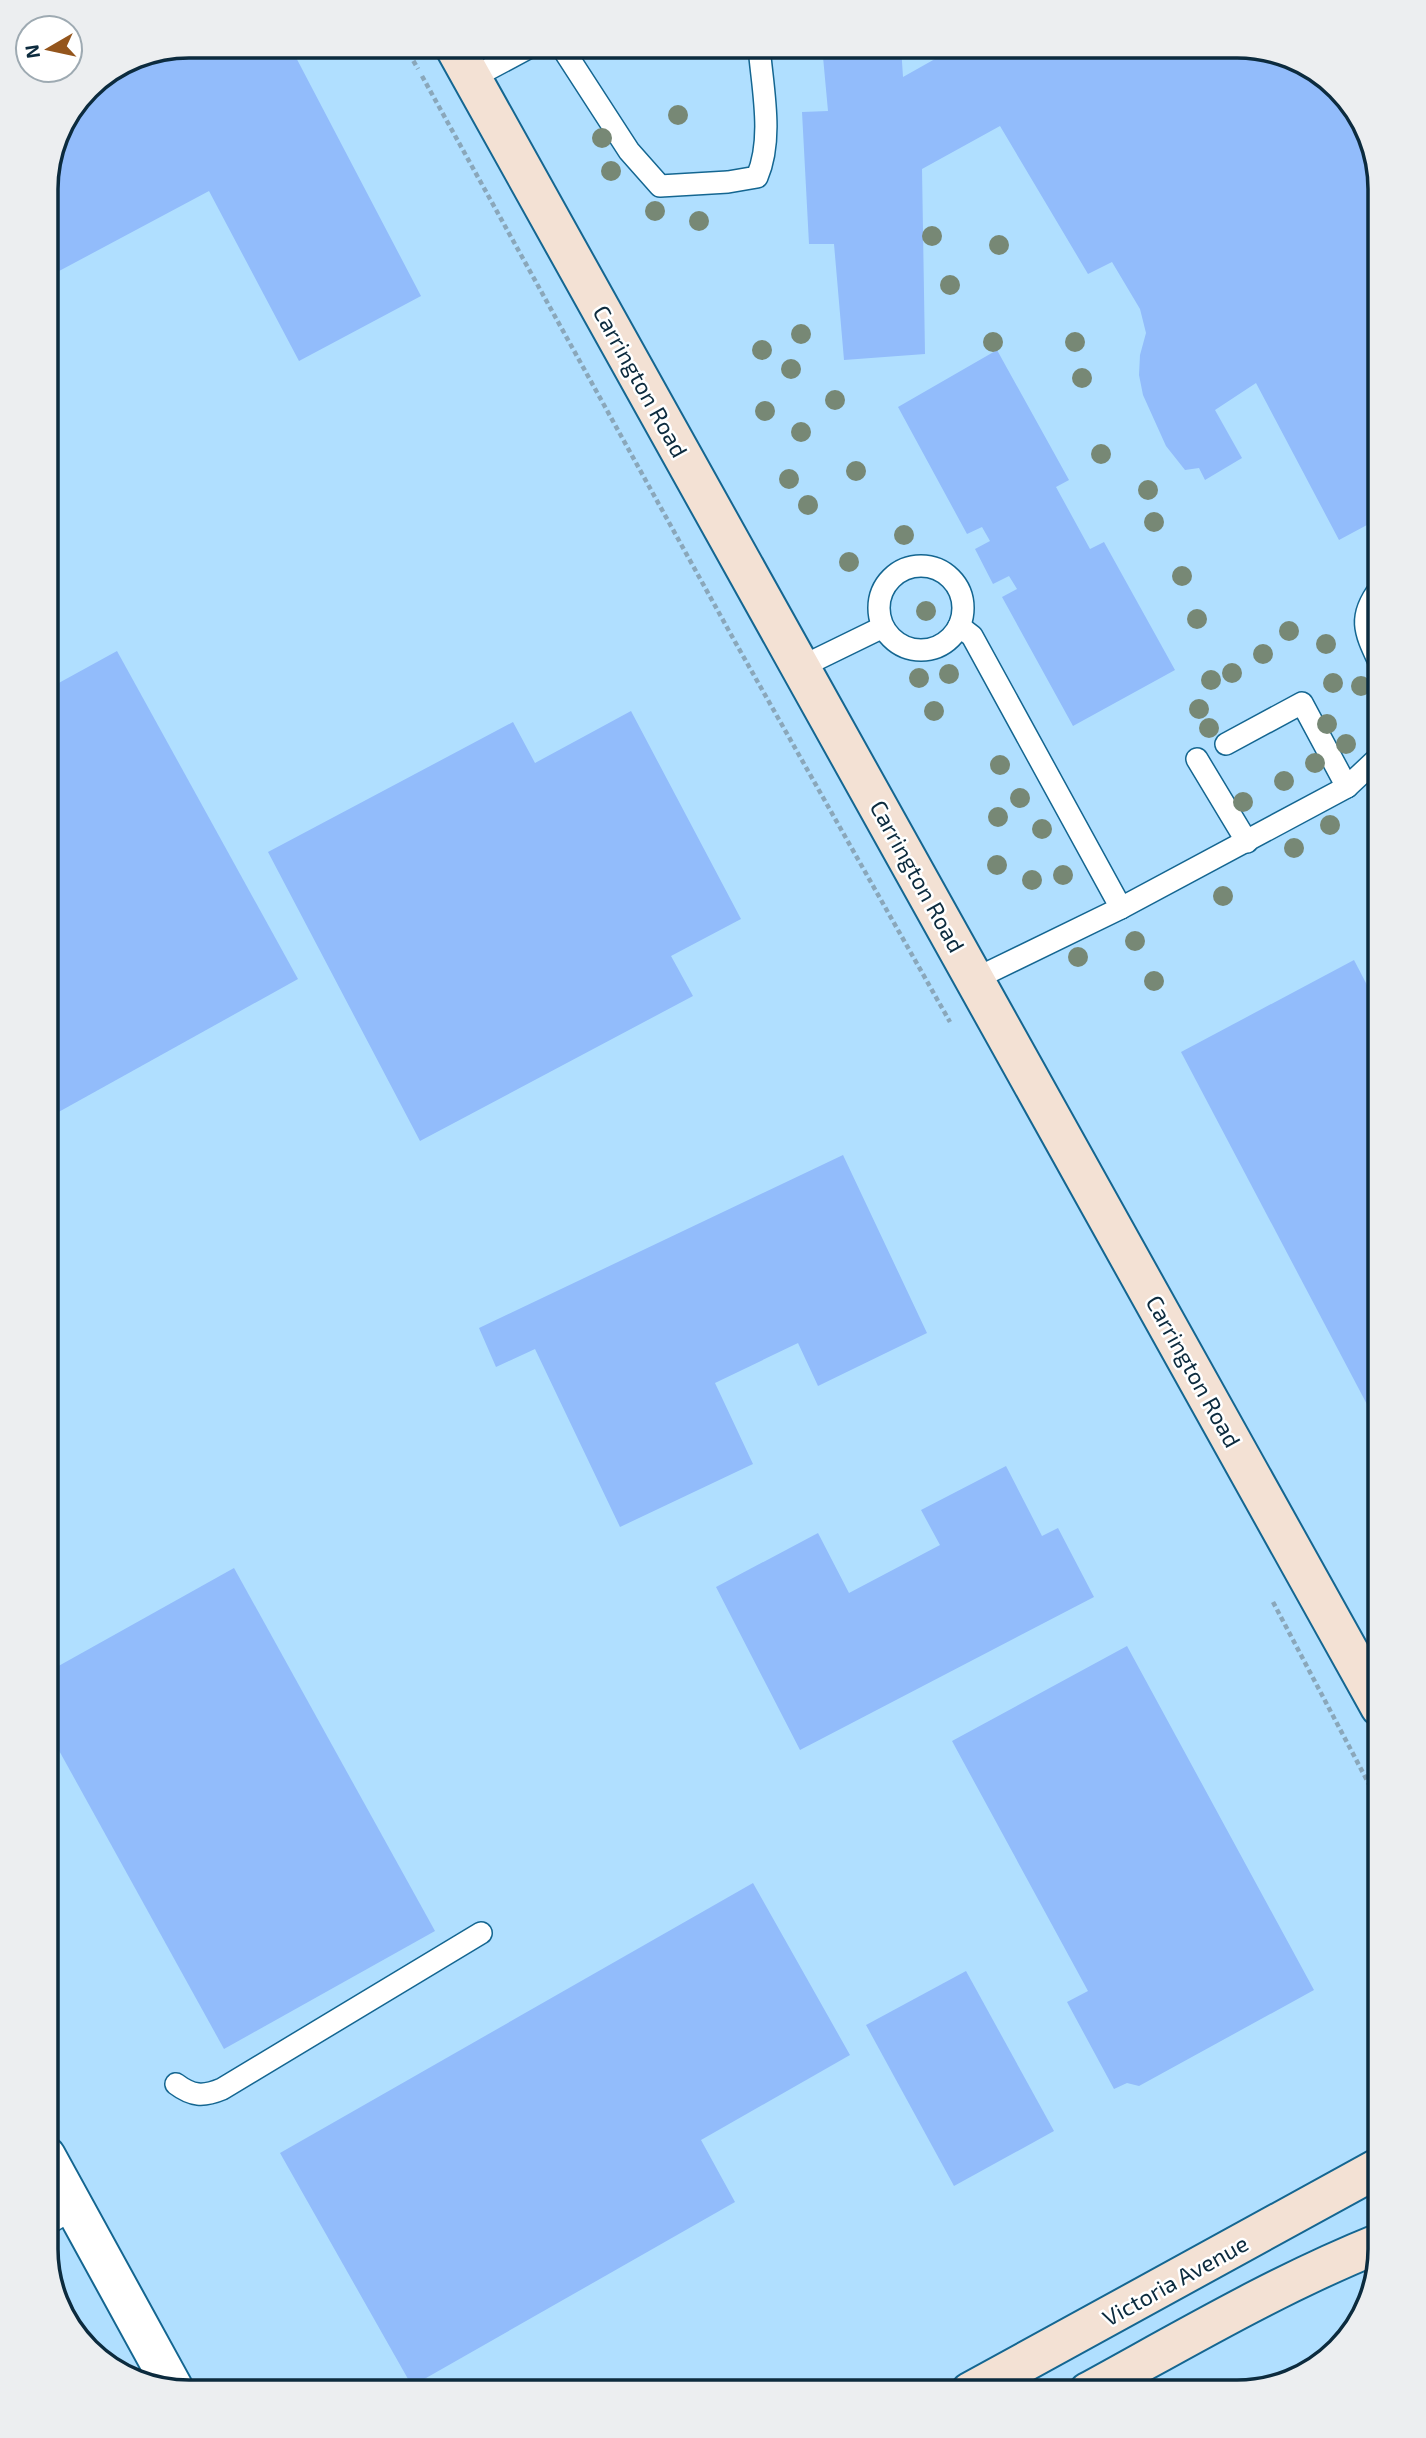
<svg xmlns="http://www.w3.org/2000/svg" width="1426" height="2438" font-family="'Exo 2',sans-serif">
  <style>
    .built { fill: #b0dfff }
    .building { fill: #92bcfb }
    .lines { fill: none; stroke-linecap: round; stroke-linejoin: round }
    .service-casing { stroke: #146691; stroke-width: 24 }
    .minor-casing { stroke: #146691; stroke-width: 42 }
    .secondary-casing { stroke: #146691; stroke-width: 42 }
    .path { stroke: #8aa7ba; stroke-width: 4.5; stroke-dasharray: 5 3.5; stroke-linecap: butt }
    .service { stroke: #fff; stroke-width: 21 }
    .minor { stroke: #fff; stroke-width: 38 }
    .secondary { stroke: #f3e1d4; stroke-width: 38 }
    .tree { fill: #778875 }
    .labels { text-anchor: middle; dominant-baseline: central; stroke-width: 5; stroke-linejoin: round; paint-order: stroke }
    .street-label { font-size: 23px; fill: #0c2b3e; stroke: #fff }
    .rim { fill: none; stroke: #0c2b3e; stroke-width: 3.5 }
  </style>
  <rect width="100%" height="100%" fill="#cde9fd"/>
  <polygon class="built" points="189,46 1247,46 1317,70 1366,126 1380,189 1380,2250 1357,2328 1300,2378 1237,2392 180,2392 110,2369 60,2312 46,2249 46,180 57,134 88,87 134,56"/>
  <g class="building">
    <polygon points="189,46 290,46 421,296 299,361 209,191 46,278 46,180 57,134 88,87 134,56"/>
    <polygon points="822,46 901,46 903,77 958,46 1247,46 1317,70 1366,126 1380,189 1380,518 1339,540 1256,383 1215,410 1242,458 1205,480 1199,468 1185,470 1166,446 1143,395 1139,375 1140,355 1146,333 1140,309 1112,262 1088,274 1000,126 922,169 925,354 844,360 834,244 809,244 802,112 828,111"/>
    <polygon points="997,350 1069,480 1056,487 1090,549 1104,542 1175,670 1073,726 1002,597 1017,589 1009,576 993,584 975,549 990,541 982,527 967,534 898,407"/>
    <polygon points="117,651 298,979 46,1119 46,690"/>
    <polygon points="631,711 741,919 671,956 693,996 420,1141 268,852 513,722 535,763"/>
    <polygon points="1354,960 1380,1010 1380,1429 1181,1052"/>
    <polygon points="843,1155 927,1333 818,1386 798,1343 715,1383 753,1464 620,1527 535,1349 496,1367 479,1328"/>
    <polygon points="1006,1466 1042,1536 1058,1528 1094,1597 800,1750 716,1587 818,1533 849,1593 940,1545 921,1510"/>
    <polygon points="234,1568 435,1931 224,2049 46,1727 46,1673"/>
    <polygon points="1127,1646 1314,1990 1139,2086 1127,2083 1114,2089 1067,2002 1088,1991 952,1741"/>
    <polygon points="753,1883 850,2055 701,2140 735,2202 412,2386 280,2153"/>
    <polygon points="966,1971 1054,2131 954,2186 866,2025"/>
  </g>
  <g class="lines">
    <defs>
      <g id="service">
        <path d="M561 46 629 151 660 186 728 182 757 177C774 138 762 86 759 46"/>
        <polyline points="472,78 532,46"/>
        <circle cx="921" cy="608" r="42"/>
        <polyline points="959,626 972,636 1121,908 975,979"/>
        <path d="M1380 664C1365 632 1357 618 1380 588"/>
        <polyline points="801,667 883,627"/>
        <polyline points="1226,744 1302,703 1347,787"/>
        <polyline points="1197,759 1247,842"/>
        <polyline points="1121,908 1347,787 1379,757 1380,751"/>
        <path d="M176 2084C192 2096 203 2097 222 2089L481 1933"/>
        <polyline points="46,2225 74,2208"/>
      </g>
      <polyline id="minor" points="46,2156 175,2391"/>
      <g id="secondary">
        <polyline points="454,46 1380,1707"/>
        <polyline points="970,2392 1380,2167"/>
        <path d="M1088 2392C1185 2339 1278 2284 1380 2243"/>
      </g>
    </defs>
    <use href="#service" class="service-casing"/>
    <use href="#minor" class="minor-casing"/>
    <use href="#secondary" class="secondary-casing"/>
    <g class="path">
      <polyline points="405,46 418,69"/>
      <polyline points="422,76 734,640 950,1022"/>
      <polyline points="1273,1602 1380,1805"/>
      <polyline points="1373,1790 1380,1785"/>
    </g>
    <use href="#service" class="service"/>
    <use href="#minor" class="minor"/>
    <use href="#secondary" class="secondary"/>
  </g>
  <g class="tree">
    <circle cx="678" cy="115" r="10"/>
    <circle cx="602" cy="138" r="10"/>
    <circle cx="611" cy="171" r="10"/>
    <circle cx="655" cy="211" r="10"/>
    <circle cx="699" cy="221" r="10"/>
    <circle cx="932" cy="236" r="10"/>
    <circle cx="999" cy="245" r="10"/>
    <circle cx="950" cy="285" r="10"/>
    <circle cx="801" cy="334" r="10"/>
    <circle cx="993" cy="342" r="10"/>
    <circle cx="1075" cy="342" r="10"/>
    <circle cx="762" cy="350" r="10"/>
    <circle cx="791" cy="369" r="10"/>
    <circle cx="1082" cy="378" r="10"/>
    <circle cx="835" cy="400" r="10"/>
    <circle cx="765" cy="411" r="10"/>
    <circle cx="801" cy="432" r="10"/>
    <circle cx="1101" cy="454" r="10"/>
    <circle cx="856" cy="471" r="10"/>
    <circle cx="789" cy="479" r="10"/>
    <circle cx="1148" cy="490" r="10"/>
    <circle cx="808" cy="505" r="10"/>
    <circle cx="1154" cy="522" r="10"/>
    <circle cx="904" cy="535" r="10"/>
    <circle cx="849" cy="562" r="10"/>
    <circle cx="1182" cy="576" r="10"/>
    <circle cx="926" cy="611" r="10"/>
    <circle cx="1197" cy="619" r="10"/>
    <circle cx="1289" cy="631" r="10"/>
    <circle cx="1326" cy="644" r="10"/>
    <circle cx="1263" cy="654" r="10"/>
    <circle cx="1232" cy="673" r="10"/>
    <circle cx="949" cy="674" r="10"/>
    <circle cx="919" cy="678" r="10"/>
    <circle cx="1211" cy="680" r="10"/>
    <circle cx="1333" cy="683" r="10"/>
    <circle cx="1361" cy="686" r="10"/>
    <circle cx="1199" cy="709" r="10"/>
    <circle cx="934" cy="711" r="10"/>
    <circle cx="1327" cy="724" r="10"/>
    <circle cx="1209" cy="728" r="10"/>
    <circle cx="1346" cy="744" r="10"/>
    <circle cx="1315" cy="763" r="10"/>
    <circle cx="1000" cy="765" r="10"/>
    <circle cx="1284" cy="781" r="10"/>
    <circle cx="1020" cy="798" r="10"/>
    <circle cx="1243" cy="802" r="10"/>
    <circle cx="998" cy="817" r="10"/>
    <circle cx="1330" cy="825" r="10"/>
    <circle cx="1042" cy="829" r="10"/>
    <circle cx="1294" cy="848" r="10"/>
    <circle cx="997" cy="865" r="10"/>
    <circle cx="1063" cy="875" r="10"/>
    <circle cx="1032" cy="880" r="10"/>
    <circle cx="1223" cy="896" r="10"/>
    <circle cx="1135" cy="941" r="10"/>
    <circle cx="1078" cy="957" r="10"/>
    <circle cx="1154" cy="981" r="10"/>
  </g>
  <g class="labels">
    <g class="street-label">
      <text transform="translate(641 381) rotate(61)">Carrington Road</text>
      <text transform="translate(918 876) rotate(61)">Carrington Road</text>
      <text transform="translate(1194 1371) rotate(61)">Carrington Road</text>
      <text transform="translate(1175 2280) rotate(-29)">Victoria Avenue</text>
    </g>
  </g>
  <path d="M0 0H1426V2438H0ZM189 58H1237A131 131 0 0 1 1368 189V2249A131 131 0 0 1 1237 2380H189A131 131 0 0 1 58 2249V189A131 131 0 0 1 189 58Z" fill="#eceef0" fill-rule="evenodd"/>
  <path class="rim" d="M189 58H1237A131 131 0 0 1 1368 189V2249A131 131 0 0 1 1237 2380H189A131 131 0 0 1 58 2249V189A131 131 0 0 1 189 58Z"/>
  <g transform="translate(49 49) rotate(261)"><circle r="33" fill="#ffffff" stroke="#9eaab2" stroke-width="2"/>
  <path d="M0-5L12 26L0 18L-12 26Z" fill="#94551c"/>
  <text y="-10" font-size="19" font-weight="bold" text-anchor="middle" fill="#0c2b3e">N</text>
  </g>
</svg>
